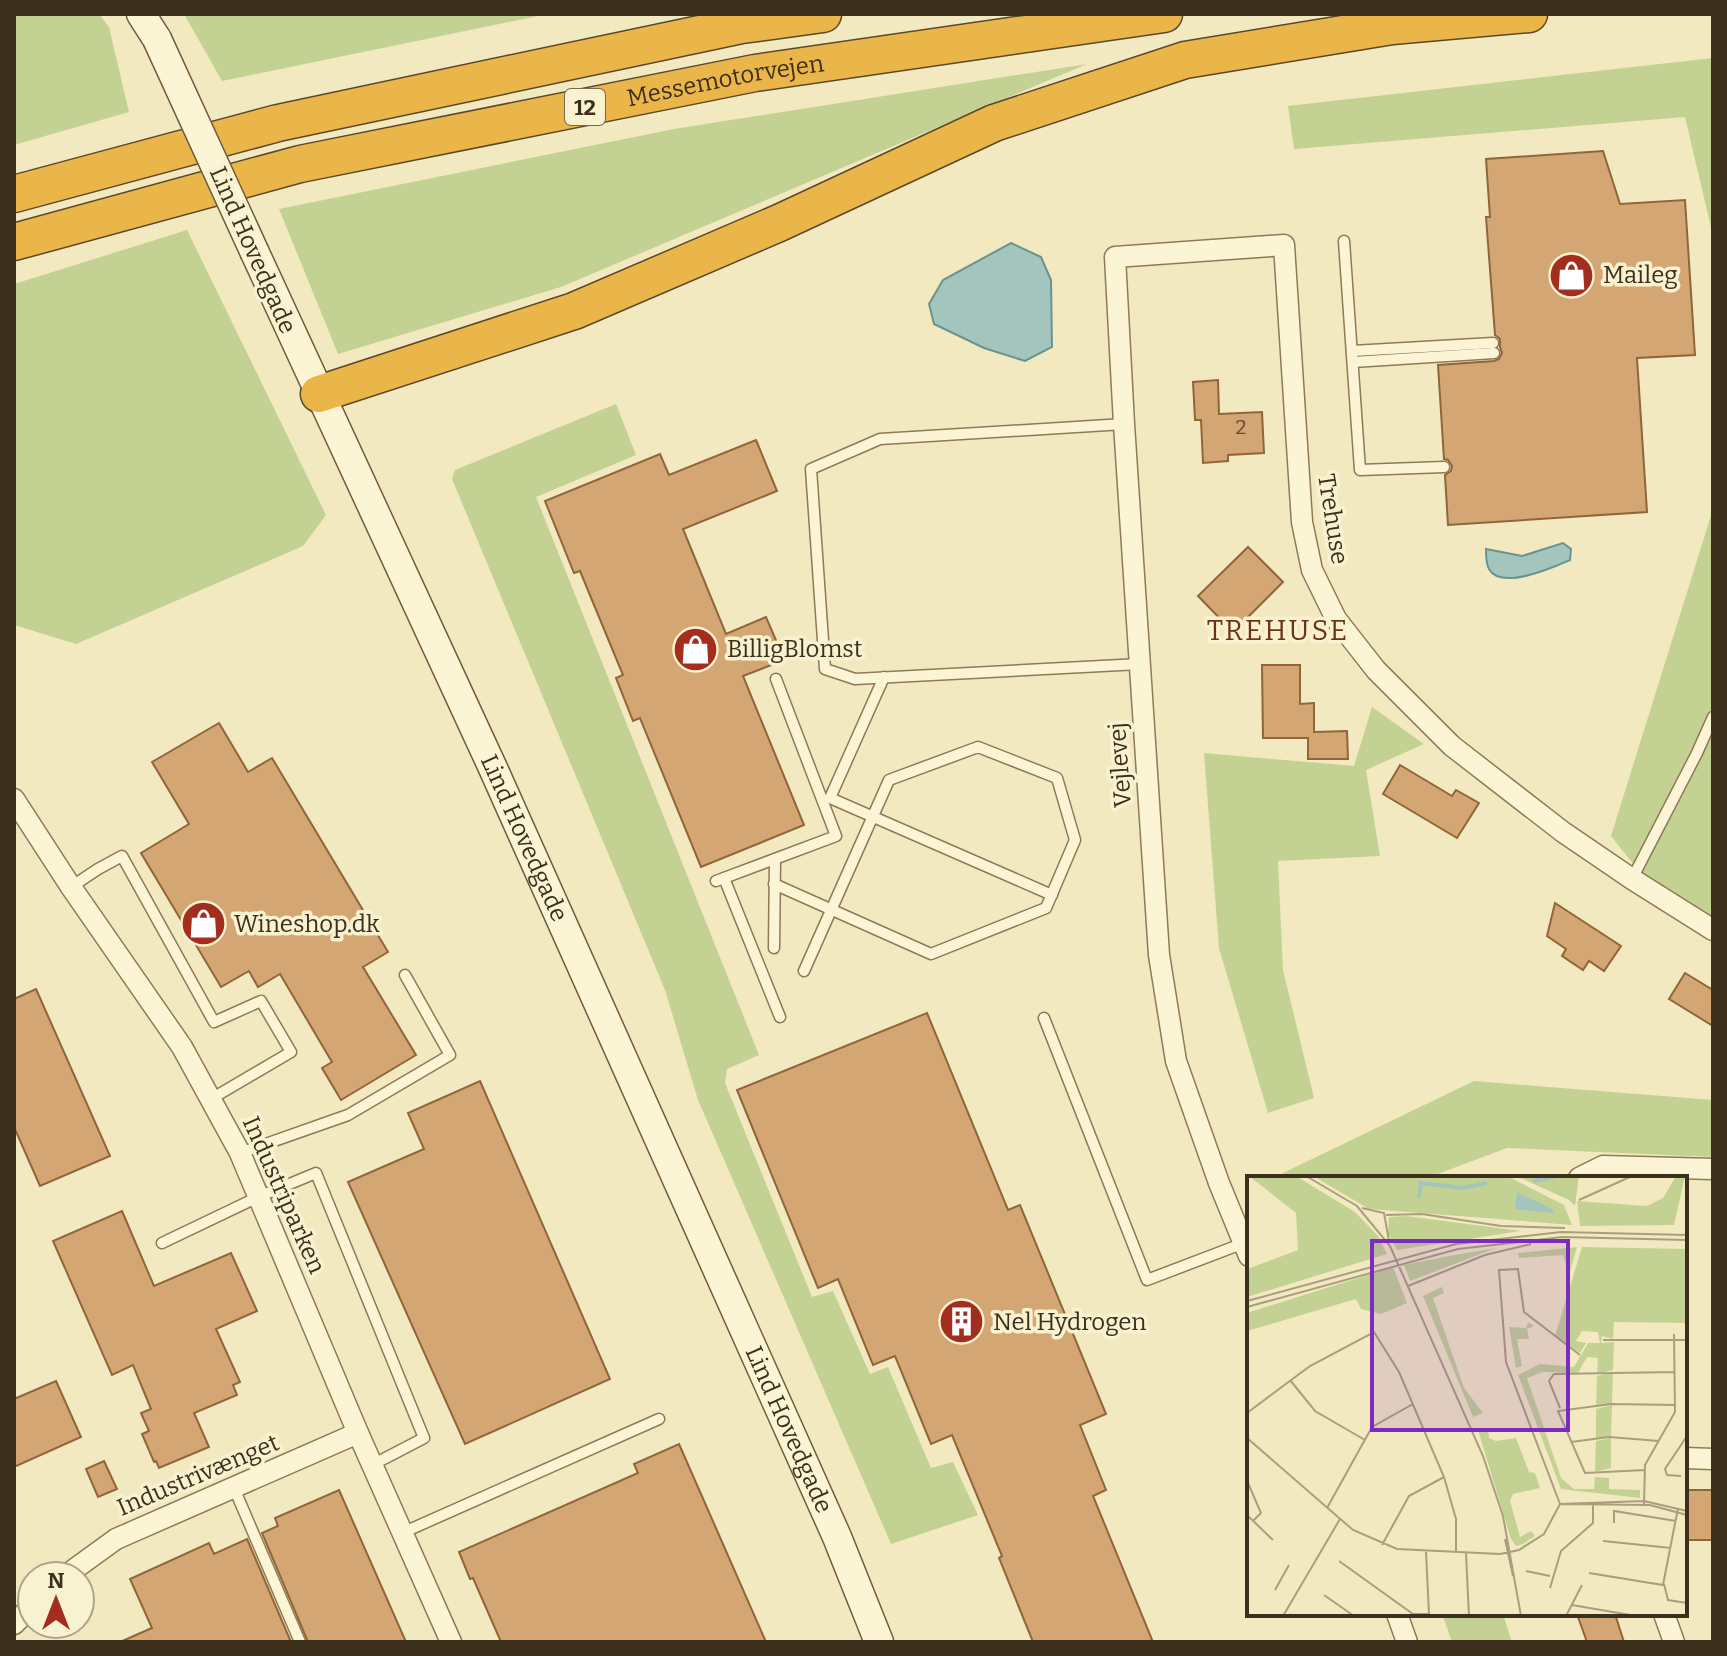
<svg xmlns="http://www.w3.org/2000/svg" width="1727" height="1656" font-family="Bitter,serif">
  <style>
    .green { fill: #c3d293 }
    .water { fill: #a4c4be; stroke: #6a938e; stroke-width: 2 }
    .building { fill: #d4a673; stroke: #90653a; stroke-width: 2 }
    .lines { fill: none; stroke-linecap: round; stroke-linejoin: round }
    .service-casing { stroke: #8e7a56; stroke-width: 13 }
    .minor-casing { stroke: #8e7a56; stroke-width: 23 }
    .secondary-casing { stroke: #705b3a; stroke-width: 31 }
    .motorway-casing { stroke: #5b472b; stroke-width: 39 }
    .service { stroke: #fcf5d5; stroke-width: 10 }
    .minor { stroke: #fcf5d5; stroke-width: 20 }
    .secondary { stroke: #fcf5d5; stroke-width: 28 }
    .motorway { stroke: #eab649; stroke-width: 36 }
    .secondary-bridge-casing { stroke: #705b3a; stroke-width: 31; stroke-linecap: butt }
    .secondary-bridge { stroke: #fcf5d5; stroke-width: 28 }
    .labels { text-anchor: middle; dominant-baseline: central; stroke-width: 7; stroke-linejoin: round; paint-order: stroke }
    .number-label { font-size: 20px; fill: #624d32 }
    .shield { fill: #f9f2d1; stroke: #756a52; stroke-width: 2 }
    .shield-label { font-size: 22px; font-weight: bold; fill: #3c2f1c }
    .street-label { font-size: 24px; fill: #3c2f1c; stroke: #f9f2d1 }
    .poi-label { font-size: 24px; fill: #3c2f1c; stroke: #f9f2d1; text-anchor: start }
    .quarter-label { font-size: 28px; letter-spacing: 2px; fill: #6d3317; stroke: #f9f2d1 }
    .inset-river { fill: none; stroke: #a4c4be; stroke-width: 4 }
    .inset-road { fill: none; stroke: #a99f7f; stroke-width: 2 }
    .view { fill: #7b2cbf; fill-opacity: 0.15; stroke: #7b2cbf; stroke-width: 4 }
    .inset-edge { fill: none; stroke: #3c2f1c; stroke-width: 4 }
  </style>
  <rect width="100%" height="100%" fill="#f2e9c1"/>
  <g class="green">
    <polygon points="14,14 99,14 109,27 129,112 14,145"/>
    <polygon points="184,14 548,14 222,81"/>
    <polygon points="1713,58 1713,236 1685,117 1294,149 1288,106"/>
    <polygon points="1087,64 561,287 338,354 279,209 674,129"/>
    <polygon points="187,230 326,515 303,546 76,644 14,625 14,284"/>
    <polygon points="616,404 636,455 536,497 759,1055 727,1069 725,1083 812,1297 833,1291 870,1374 888,1367 931,1468 953,1462 978,1515 891,1544 698,1100 665,990 452,479 455,470"/>
    <polygon points="1713,509 1713,917 1642,875 1611,836"/>
    <polygon points="1372,707 1424,744 1366,770 1380,856 1278,861 1283,970 1314,1098 1268,1113 1219,948 1204,753 1354,766"/>
    <polygon points="1474,1081 1713,1100 1713,1157 1507,1148 1427,1178 1285,1178 1283,1173"/>
    <polygon points="1442,1614 1503,1614 1512,1642 1452,1642"/>
  </g>
  <g class="water">
    <polygon points="1011,243 1041,257 1051,280 1052,347 1025,361 984,348 934,324 929,304 943,280"/>
    <path d="M1563 543 1571 549 1570 560C1554 567 1501 591 1489 569 1486 564 1486 555 1486 549L1522 556Z"/>
  </g>
  <g class="building">
    <polygon points="1603,151 1620,204 1685,200 1695,355 1637,358 1647,512 1448,525 1445,475 1451,471 1452,466 1448,460 1444,459 1438,365 1494,361 1499,359 1502,353 1500,347 1500,339 1495,335 1486,217 1490,217 1486,159"/>
    <polygon points="1218,380 1219,414 1262,412 1264,453 1228,455 1228,461 1203,463 1201,420 1195,420 1193,382"/>
    <polygon points="756,440 777,491 683,529 726,634 766,617 775,638 784,660 743,676 804,825 701,867 640,718 633,721 616,678 623,675 580,571 574,573 545,501 660,454 669,475"/>
    <polygon points="1248,547 1283,582 1233,632 1198,596"/>
    <polygon points="1262,665 1300,665 1300,704 1314,703 1314,732 1347,731 1348,759 1308,759 1308,738 1263,738"/>
    <polygon points="219,723 248,772 272,758 388,952 363,967 416,1055 341,1100 322,1068 332,1062 280,974 258,987 249,971 221,987 141,853 189,824 152,762"/>
    <polygon points="1400,765 1452,796 1456,790 1479,803 1457,838 1383,794"/>
    <polygon points="1555,903 1621,946 1604,971 1589,961 1583,970 1562,956 1566,949 1547,936"/>
    <polygon points="1685,973 1713,990 1713,1026 1669,999"/>
    <polygon points="36,989 110,1156 40,1186 14,1127 14,999"/>
    <polygon points="927,1013 1008,1210 1020,1205 1106,1414 1080,1425 1106,1490 1093,1496 1153,1642 1033,1642 999,1558 1002,1556 952,1435 931,1444 895,1356 873,1365 838,1279 818,1288 737,1090"/>
    <polygon points="480,1081 610,1379 465,1444 348,1182 424,1149 408,1113"/>
    <polygon points="122,1211 154,1286 231,1253 257,1311 216,1329 240,1382 233,1385 237,1395 194,1413 209,1447 159,1468 156,1461 154,1462 142,1434 149,1431 141,1413 151,1409 133,1365 112,1375 53,1241"/>
    <polygon points="56,1381 81,1437 14,1467 14,1399"/>
    <polygon points="679,1444 766,1642 501,1642 473,1578 470,1579 459,1552 638,1473 634,1464"/>
    <polygon points="104,1461 117,1489 98,1497 86,1469"/>
    <polygon points="339,1490 406,1642 308,1642 262,1533 278,1526 275,1518"/>
    <rect x="1685" y="1490" width="28" height="50"/>
    <polygon points="247,1539 291,1642 120,1642 152,1628 130,1579 209,1543 214,1554"/>
    <polygon points="1577,1614 1615,1614 1624,1642 1587,1642"/>
  </g>
  <g class="lines">
    <defs>
      <g id="service">
        <polyline points="1344,241 1360,470 1444,467"/>
        <polyline points="1352,351 1493,343"/>
        <polyline points="1353,362 1494,353"/>
        <polyline points="1124,424 880,439 811,469 825,669 855,679 1140,664"/>
        <polyline points="884,677 830,798 1052,895"/>
        <polyline points="724,878 780,1017"/>
        <polyline points="1632,879 1697,753 1713,717"/>
        <polyline points="716,881 836,836 776,679"/>
        <polyline points="774,884 931,954 1046,908 1075,840 1057,778 978,747 889,780 804,971"/>
        <polyline points="71,887 98,869 122,856 214,1022 261,1001 291,1052 211,1099"/>
        <polyline points="774,948 775,859"/>
        <polyline points="1044,1018 1147,1280 1244,1243"/>
        <polyline points="240,1153 348,1115 450,1055 405,975"/>
        <polyline points="162,1243 258,1197 316,1173 424,1438 372,1465"/>
        <polyline points="234,1488 300,1642"/>
        <polyline points="402,1533 659,1419"/>
      </g>
      <g id="minor">
        <polyline points="14,799 71,887 182,1047 240,1153 358,1433 451,1642"/>
        <polyline points="1579,1178 1603,1166 1713,1169"/>
        <polyline points="1249,1256 1219,1183 1176,1061 1159,955 1124,424 1115,257 1284,245 1302,522 1312,570 1336,619 1376,670 1452,746 1563,832 1632,879 1713,930"/>
        <polyline points="1685,1458 1713,1459"/>
        <polyline points="65,1576 116,1539 358,1433"/>
        <polyline points="1397,1614 1407,1642"/>
        <polyline points="1664,1614 1674,1642"/>
        <polyline points="14,1624 32,1606"/>
      </g>
      <g id="secondary">
        <polyline points="141,14 157,39"/>
        <path id="s1" d="M255 253 492 766 837 1537 879 1642"/>
      </g>
      <g id="motorway">
        <polyline points="14,194 278,123 742,25 823,14"/>
        <path id="s2" d="M14 242 300 164 755 73 1164 14"/>
        <polyline points="319,394 574,311 779,223 994,123 1185,60 1392,26 1529,14"/>
      </g>
    </defs>
    <use href="#service" class="service-casing"/>
    <use href="#minor" class="minor-casing"/>
    <use href="#secondary" class="secondary-casing"/>
    <use href="#motorway" class="motorway-casing"/>
    <use href="#service" class="service"/>
    <use href="#minor" class="minor"/>
    <use href="#secondary" class="secondary"/>
    <use href="#motorway" class="motorway"/>
    <defs>
      <polyline id="secondary-bridge" points="157,39 255,253"/>
    </defs>
    <use href="#secondary-bridge" class="secondary-bridge-casing"/>
    <use href="#secondary-bridge" class="secondary-bridge"/>
  </g>
  <defs>
    <symbol id="shop-disc" viewBox="-11 -11 22 22"><circle r="9.5" fill="#a32e20" stroke="#f9f2d1"/><path d="M-5-2.5h2.3a2.7 3.5 0 0 1 5.4 0H5L5.5 6h-11ZM-1.5-2.5h3a1.5 2.3 0 0 0-3 0Z" fill="#fff"/></symbol>
    <symbol id="building-disc" viewBox="-11 -11 22 22"><circle r="9.5" fill="#a32e20" stroke="#f9f2d1"/><path d="M-4-6H4V6H1V3H-1V6H-4ZM-2.5-4.3h1.7v1.8h-1.7ZM.8-4.3h1.7v1.8H.8ZM-2.5-1h1.7V.8h-1.7ZM.8-1h1.7V.8H.8Z" fill="#fff"/></symbol>
  </defs>
  <g fill-rule="evenodd">
    <use href="#shop-disc" x="1546" y="250" width="51" height="51"/>
    <use href="#shop-disc" x="670" y="624" width="51" height="51"/>
    <use href="#shop-disc" x="178" y="898" width="51" height="51"/>
    <use href="#building-disc" x="936" y="1296" width="51" height="51"/>
  </g>
  <g class="labels">
    <g class="number-label">
      <text x="1241" y="427">2</text>
    </g>
    <rect class="shield" x="565" y="89" width="40" height="36" rx="6"/>
    <g class="shield-label">
      <text x="585" y="107">12</text>
    </g>
    <g class="street-label">
      <text stroke="none"><textPath href="#s2" startOffset="730">Messemotorvejen</textPath></text>
      <text transform="translate(253 250) rotate(66)">Lind Hovedgade</text>
      <text transform="translate(1333 519) rotate(81)">Trehuse</text>
      <text transform="translate(1120 765) rotate(-94)">Vejlevej</text>
      <text stroke="none"><textPath href="#s1" startOffset="644">Lind Hovedgade</textPath></text>
      <text transform="translate(284 1195) rotate(66)">Industriparken</text>
      <text stroke="none"><textPath href="#s1" startOffset="1292">Lind Hovedgade</textPath></text>
      <text transform="translate(198 1475) rotate(-23)">Industrivænget</text>
    </g>
    <g class="poi-label">
      <text x="1603" y="275">Maileg</text>
      <text x="727" y="649">BilligBlomst</text>
      <text x="234" y="924">Wineshop.dk</text>
      <text x="993" y="1322">Nel Hydrogen</text>
    </g>
    <g class="quarter-label">
      <text x="1278" y="630">TREHUSE</text>
    </g>
  </g>
  <g transform="translate(1247 1176)">
    <rect width="440" height="440" fill="#f2e9c1"/>
    <path d="M2 0H49L108 36 131 60 140 78 0 121V93L51 74 49 37ZM66 0H260L317 29 325 49 122 33ZM269 0H332L328 30 322 24ZM429 0H438L427 49 333 50 330 25 400 30 416 22ZM159 40 274 55 150 74 141 57 142 41ZM330 71 322 99 316 79 272 82 271 77ZM335 71 440 73V147L367 146 366 163 355 160 354 167 367 166 366 194 350 198 351 182 340 181 331 197 296 196 280 202 314 302 327 313H347L348 301 362 302V313L393 314V322L314 313 271 199 293 188 327 191 341 167H353L351 156 335 155 329 165 339 167 333 177 308 160ZM249 72 163 105 157 89 202 80ZM146 91 160 127 134 138 114 133 109 123 0 155V137ZM195 111 197 117 186 122 217 212 236 237 226 241 176 120ZM281 146 287 150 280 153 282 163H270L275 190 269 192 262 151 279 152ZM366 196 365 227 349 231 350 200ZM365 229 364 260 349 263V233ZM241 252 242 262 249 265 269 262 282 296 288 297 293 312 266 318 263 325 273 361 284 355 288 360 276 368 269 370 264 363 231 254ZM364 262V292L348 296 349 265Z" fill="#c3d293"/>
    <path d="M270 16 307 34 306 37 268 33Z" fill="#a4c4be"/>
    <path class="inset-river" d="M286 5 311 0M172 22 174 7 215 12 240 7"/>
    <path class="inset-road" d="M59 0 110 30 143 70 236 280 256 340 274 440M332 24 385 0M115 32 137 37 142 65M139 39 175 38 254 50 318 52M161 110 238 79 284 68M0 125 209 68 314 56 440 59M0 131 211 73 315 61 440 64M356 164H440M43 204 68 235 118 264M313 232 302 205 307 198 428 196M0 237 63 190 127 156 152 196 197 301 209 343V377M0 262 106 354 150 373 253 378 272 374 297 358 313 328M324 266 362 261 412 265M398 294 338 297 311 235 364 228 429 229M434 300 420 299 418 293 440 260M1 307 14 337 6 345M313 328 259 186 252 94 271 93 277 136 333 179M313 328 397 325 440 335M313 328 403 329 440 339M397 328 398 289 428 236 427 158M80 332 125 251 166 228M0 339 26 364M367 347V335L429 345M258 363 266 400M356 365 424 372M135 369 162 320 197 301M179 376 182 438M219 377 222 440M92 385 166 438H182M279 395 303 400M342 397 416 409 431 332M417 408 421 424 440 427M303 412 314 375 346 347V326M28 414 42 389M77 419 107 440M325 429 389 440M36 440 93 343M319 440 335 409"/>
    <path class="view" d="M125 65H321V254H125Z"/>
    <rect width="440" height="440" class="inset-edge"/>
  </g>
  <rect width="1727" height="1656" fill="none" stroke="#3c2f1c" stroke-width="32"/>
  <g transform="translate(56 1600)"><circle r="38" fill="#f9f2d1" stroke="#ada489" stroke-width="2"/>
  <path d="M0-6L14 30L0 20L-14 30Z" fill="#a32e20"/>
  <text y="-12" font-size="22" font-weight="bold" text-anchor="middle" fill="#3c2f1c">N</text>
  </g>
</svg>
